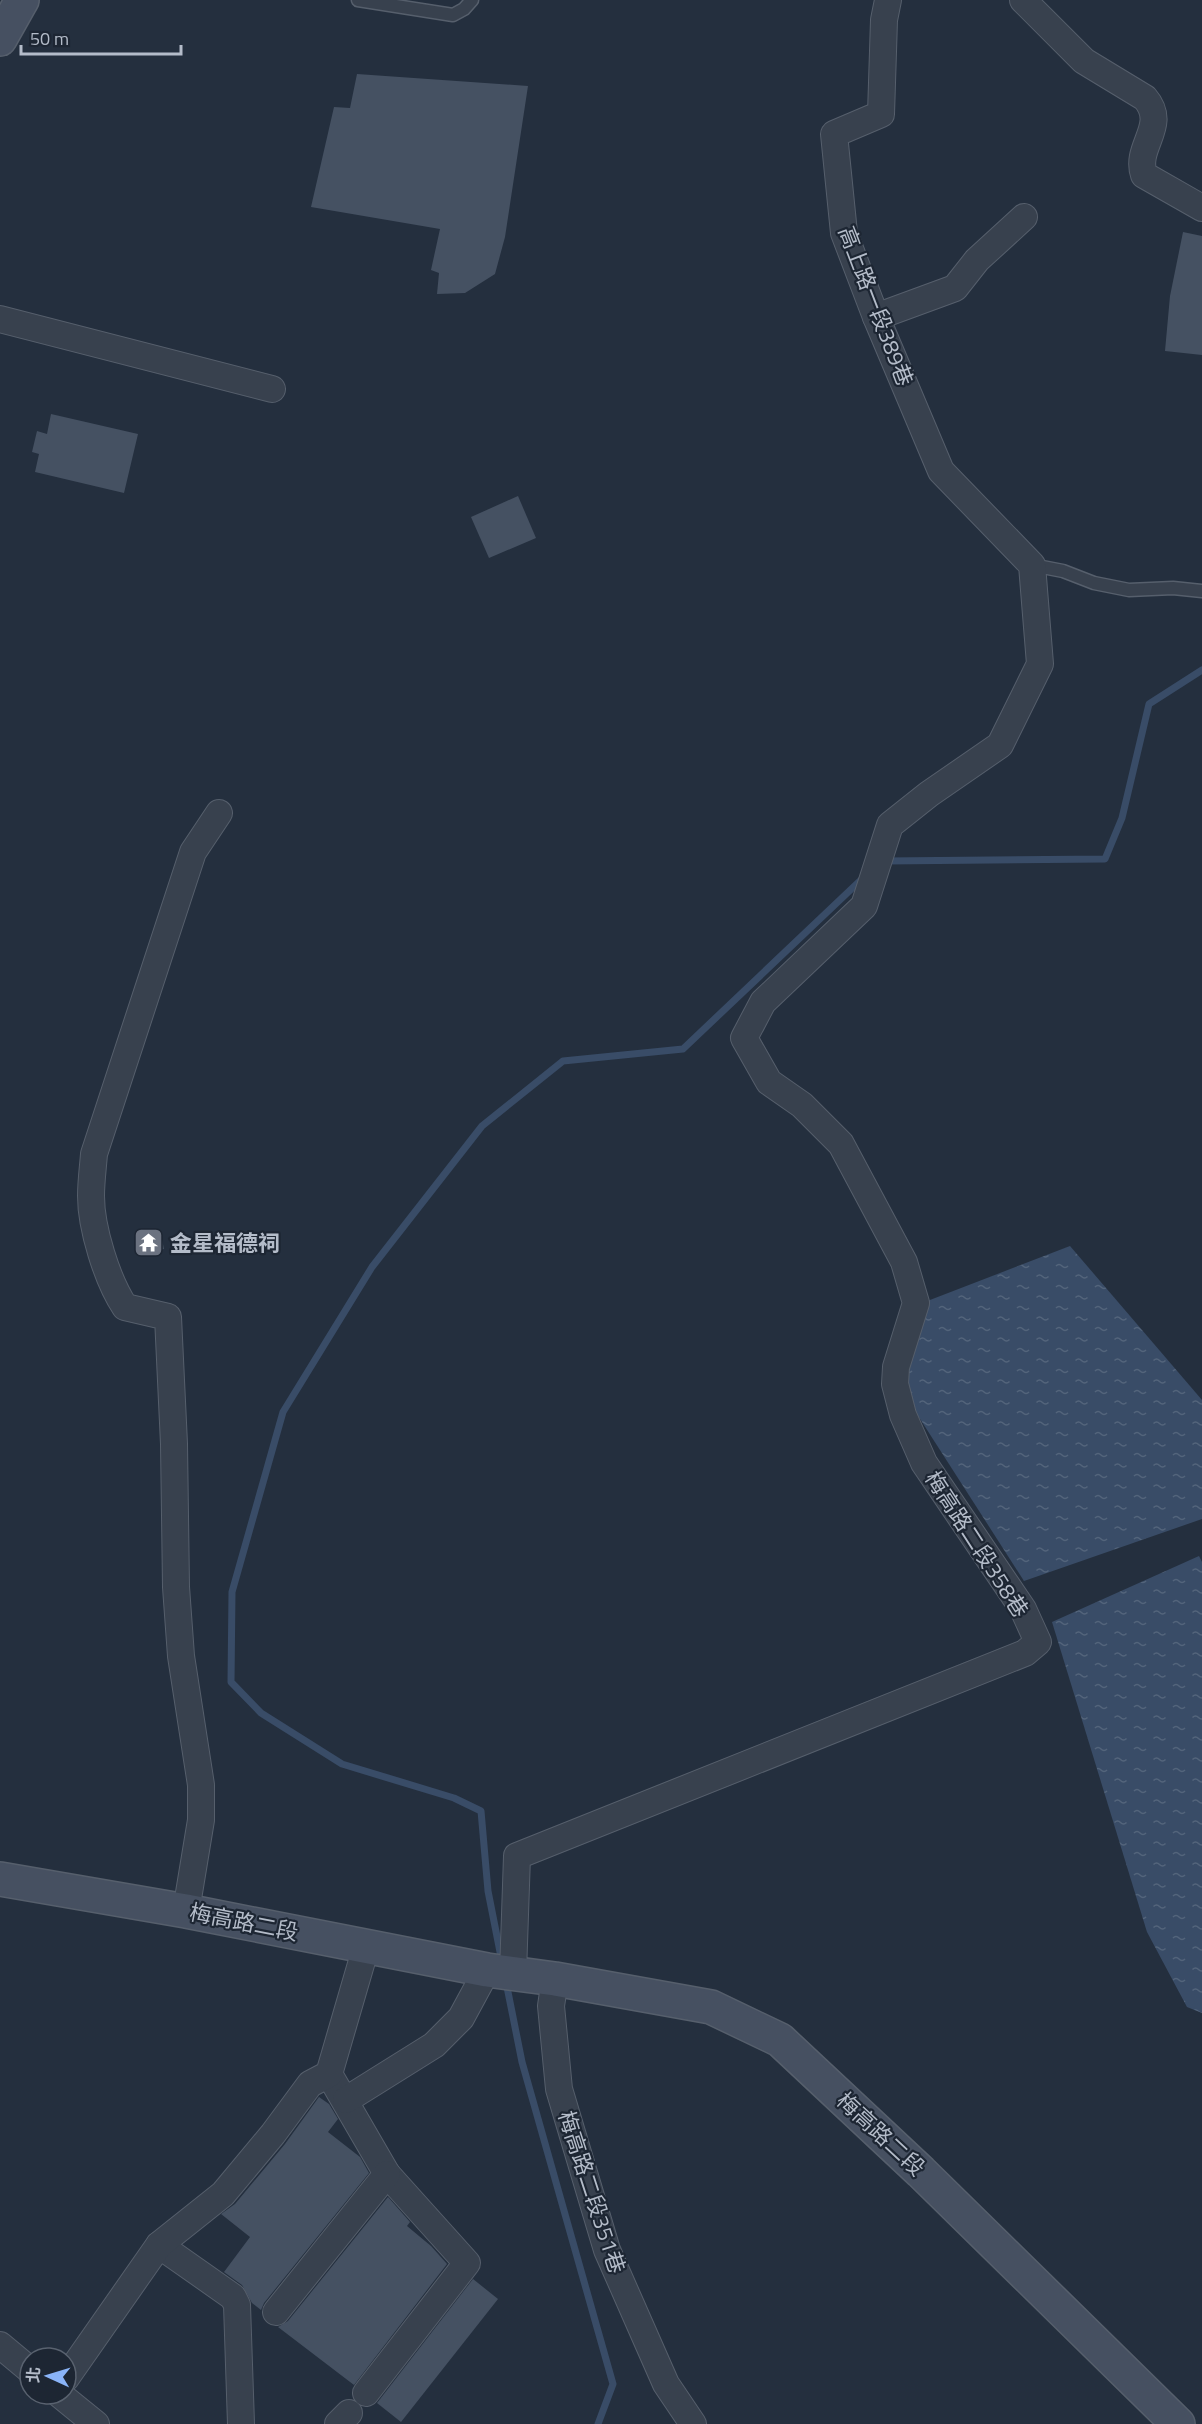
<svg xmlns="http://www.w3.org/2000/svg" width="1202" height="2424" font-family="'Titillium Web','Noto Sans TC',sans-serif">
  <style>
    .water { fill: url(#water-ripples) }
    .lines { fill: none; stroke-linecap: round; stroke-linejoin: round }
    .stream { stroke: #394c67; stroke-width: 7 }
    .building { fill: #455162 }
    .lane-casing { stroke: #565f6c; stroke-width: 15 }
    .street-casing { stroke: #565f6c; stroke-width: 28 }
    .secondary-casing { stroke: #565f6c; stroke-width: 36 }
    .lane { stroke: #38414e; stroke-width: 12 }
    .street { stroke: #38414e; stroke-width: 26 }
    .secondary { stroke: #465061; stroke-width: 33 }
    .labels { text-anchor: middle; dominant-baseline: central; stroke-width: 4.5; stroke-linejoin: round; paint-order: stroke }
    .street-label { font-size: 22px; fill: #b4bcc9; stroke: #1d2633 }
    .poi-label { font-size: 22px; font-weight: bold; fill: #b4bcc9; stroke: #1d2633; text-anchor: start }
  </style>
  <defs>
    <pattern id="water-ripples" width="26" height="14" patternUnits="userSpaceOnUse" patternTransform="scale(1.5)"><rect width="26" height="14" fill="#394c67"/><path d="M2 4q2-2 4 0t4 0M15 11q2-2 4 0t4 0" fill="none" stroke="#53647b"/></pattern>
  </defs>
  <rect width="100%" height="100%" fill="#242f3e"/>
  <g class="water">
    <polygon points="1070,1246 1202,1400 1202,1519 1024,1581 897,1383 917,1305"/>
    <polygon points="1199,1556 1202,1562 1202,2013 1187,2007 1147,1932 1052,1622"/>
  </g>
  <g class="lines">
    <g class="stream">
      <polyline points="885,861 1105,859 1122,818 1149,704 1202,670"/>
      <polyline points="502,1962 488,1891 481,1811 454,1798 342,1764 261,1713 231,1682 232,1592 283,1412 372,1267 482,1126 563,1061 683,1049 863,878"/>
      <polyline points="506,1982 522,2062 613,2384 598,2424"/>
    </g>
  </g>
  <g class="building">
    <polygon points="357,74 528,86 505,237 495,274 465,293 437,294 439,273 431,270 440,229 311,207 334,107 350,108"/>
    <polygon points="1183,232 1202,236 1202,355 1165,351 1170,296"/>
    <polygon points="51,414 138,434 124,493 35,472 39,454 32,452 37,431 47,434"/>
    <polygon points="518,496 536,538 489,558 471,517"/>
    <polygon points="160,1230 164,1249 139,1255 135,1237"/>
    <polygon points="319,2097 329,2104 338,2119 328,2132 360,2157 369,2173 264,2303 261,2310 252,2303 242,2285 224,2272 250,2237 221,2214 235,2204 285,2144"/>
    <polygon points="388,2197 410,2222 407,2226 431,2246 447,2264 354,2385 278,2327 288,2321"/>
    <polygon points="473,2279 498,2299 401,2422 377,2403"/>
  </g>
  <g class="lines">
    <defs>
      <g id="lane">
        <polyline points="358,0 453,15 464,9 472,0"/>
        <polyline points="1032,565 1063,571 1094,583 1129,590 1173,588 1202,591"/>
      </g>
      <g id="street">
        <path d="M1023 0 1084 61 1145 98C1169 126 1134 146 1144 175L1202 208"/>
        <polyline points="876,317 955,288 977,260 1024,217"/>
        <polyline points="0,319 272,389"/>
        <path d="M186 1911 201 1820V1785L181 1656 176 1587 174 1444 168 1317 125 1307C107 1280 91 1228 91 1196 91 1182 93 1167 94 1154L193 852 219 813"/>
        <polyline points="513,1973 517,1856 1025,1653 1038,1642 1023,1609 924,1463 903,1415 895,1384 896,1367 916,1303 904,1262 841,1144 802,1105 769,1082 744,1038 763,1002 864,906 890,825 929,794 1000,745 1040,664 1032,565 941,471 876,317 844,233 834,134 881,114 884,20 888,0"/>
        <polyline points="555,1979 551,2006 559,2089 607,2250 666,2384 693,2424"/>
        <polyline points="329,2074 387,2174 467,2263 366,2393"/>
        <polyline points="346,2100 434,2045 461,2018 487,1970"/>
        <polyline points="159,2245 233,2297 237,2305 241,2424"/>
        <polyline points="276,2312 387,2174"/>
        <polyline points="0,2345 30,2370"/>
        <polyline points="66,2378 159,2245 223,2194 273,2134 310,2084 329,2074 366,1947"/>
        <polyline points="59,2394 96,2424"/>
        <polyline points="338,2424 349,2413"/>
      </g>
      <g id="secondary">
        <polyline points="0,39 22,0"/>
        <polyline points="0,1879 186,1911 487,1970 555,1979 711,2007 780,2040 921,2172 1178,2424"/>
      </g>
    </defs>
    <use href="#lane" class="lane-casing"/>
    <use href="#street" class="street-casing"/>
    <use href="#secondary" class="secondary-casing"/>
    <use href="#lane" class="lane"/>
    <use href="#street" class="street"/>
    <use href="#secondary" class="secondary"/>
  </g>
  <defs>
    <symbol id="temple-square" viewBox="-11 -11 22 22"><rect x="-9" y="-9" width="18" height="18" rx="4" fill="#6b7280" stroke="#1d2633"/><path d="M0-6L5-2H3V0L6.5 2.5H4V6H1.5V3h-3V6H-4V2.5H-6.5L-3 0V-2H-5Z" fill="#fff"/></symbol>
  </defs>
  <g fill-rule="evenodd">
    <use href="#temple-square" x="132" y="1226" width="33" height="33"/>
  </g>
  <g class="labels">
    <g class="street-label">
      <text transform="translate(876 306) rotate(69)">高上路一段389巷</text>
      <text transform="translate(977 1544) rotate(57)">梅高路二段358巷</text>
      <text transform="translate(244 1922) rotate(11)">梅高路二段</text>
      <text transform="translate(881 2134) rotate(43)">梅高路二段</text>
      <text transform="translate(592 2192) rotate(72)">梅高路二段351巷</text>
    </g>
    <g class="poi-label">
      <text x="170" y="1243">金星福德祠</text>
    </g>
  </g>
  <g transform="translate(48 2376) rotate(274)"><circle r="28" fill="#1d2633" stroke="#59626f" stroke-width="1.5"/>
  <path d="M0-4.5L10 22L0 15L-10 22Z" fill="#8ab4f8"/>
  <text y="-9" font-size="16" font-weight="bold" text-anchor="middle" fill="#b4bcc9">北</text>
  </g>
  <path d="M21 45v9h160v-9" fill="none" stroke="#b4bcc9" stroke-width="3"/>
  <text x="30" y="45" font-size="18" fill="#b4bcc9" stroke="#1d2633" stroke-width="4.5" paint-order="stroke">50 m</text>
</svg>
